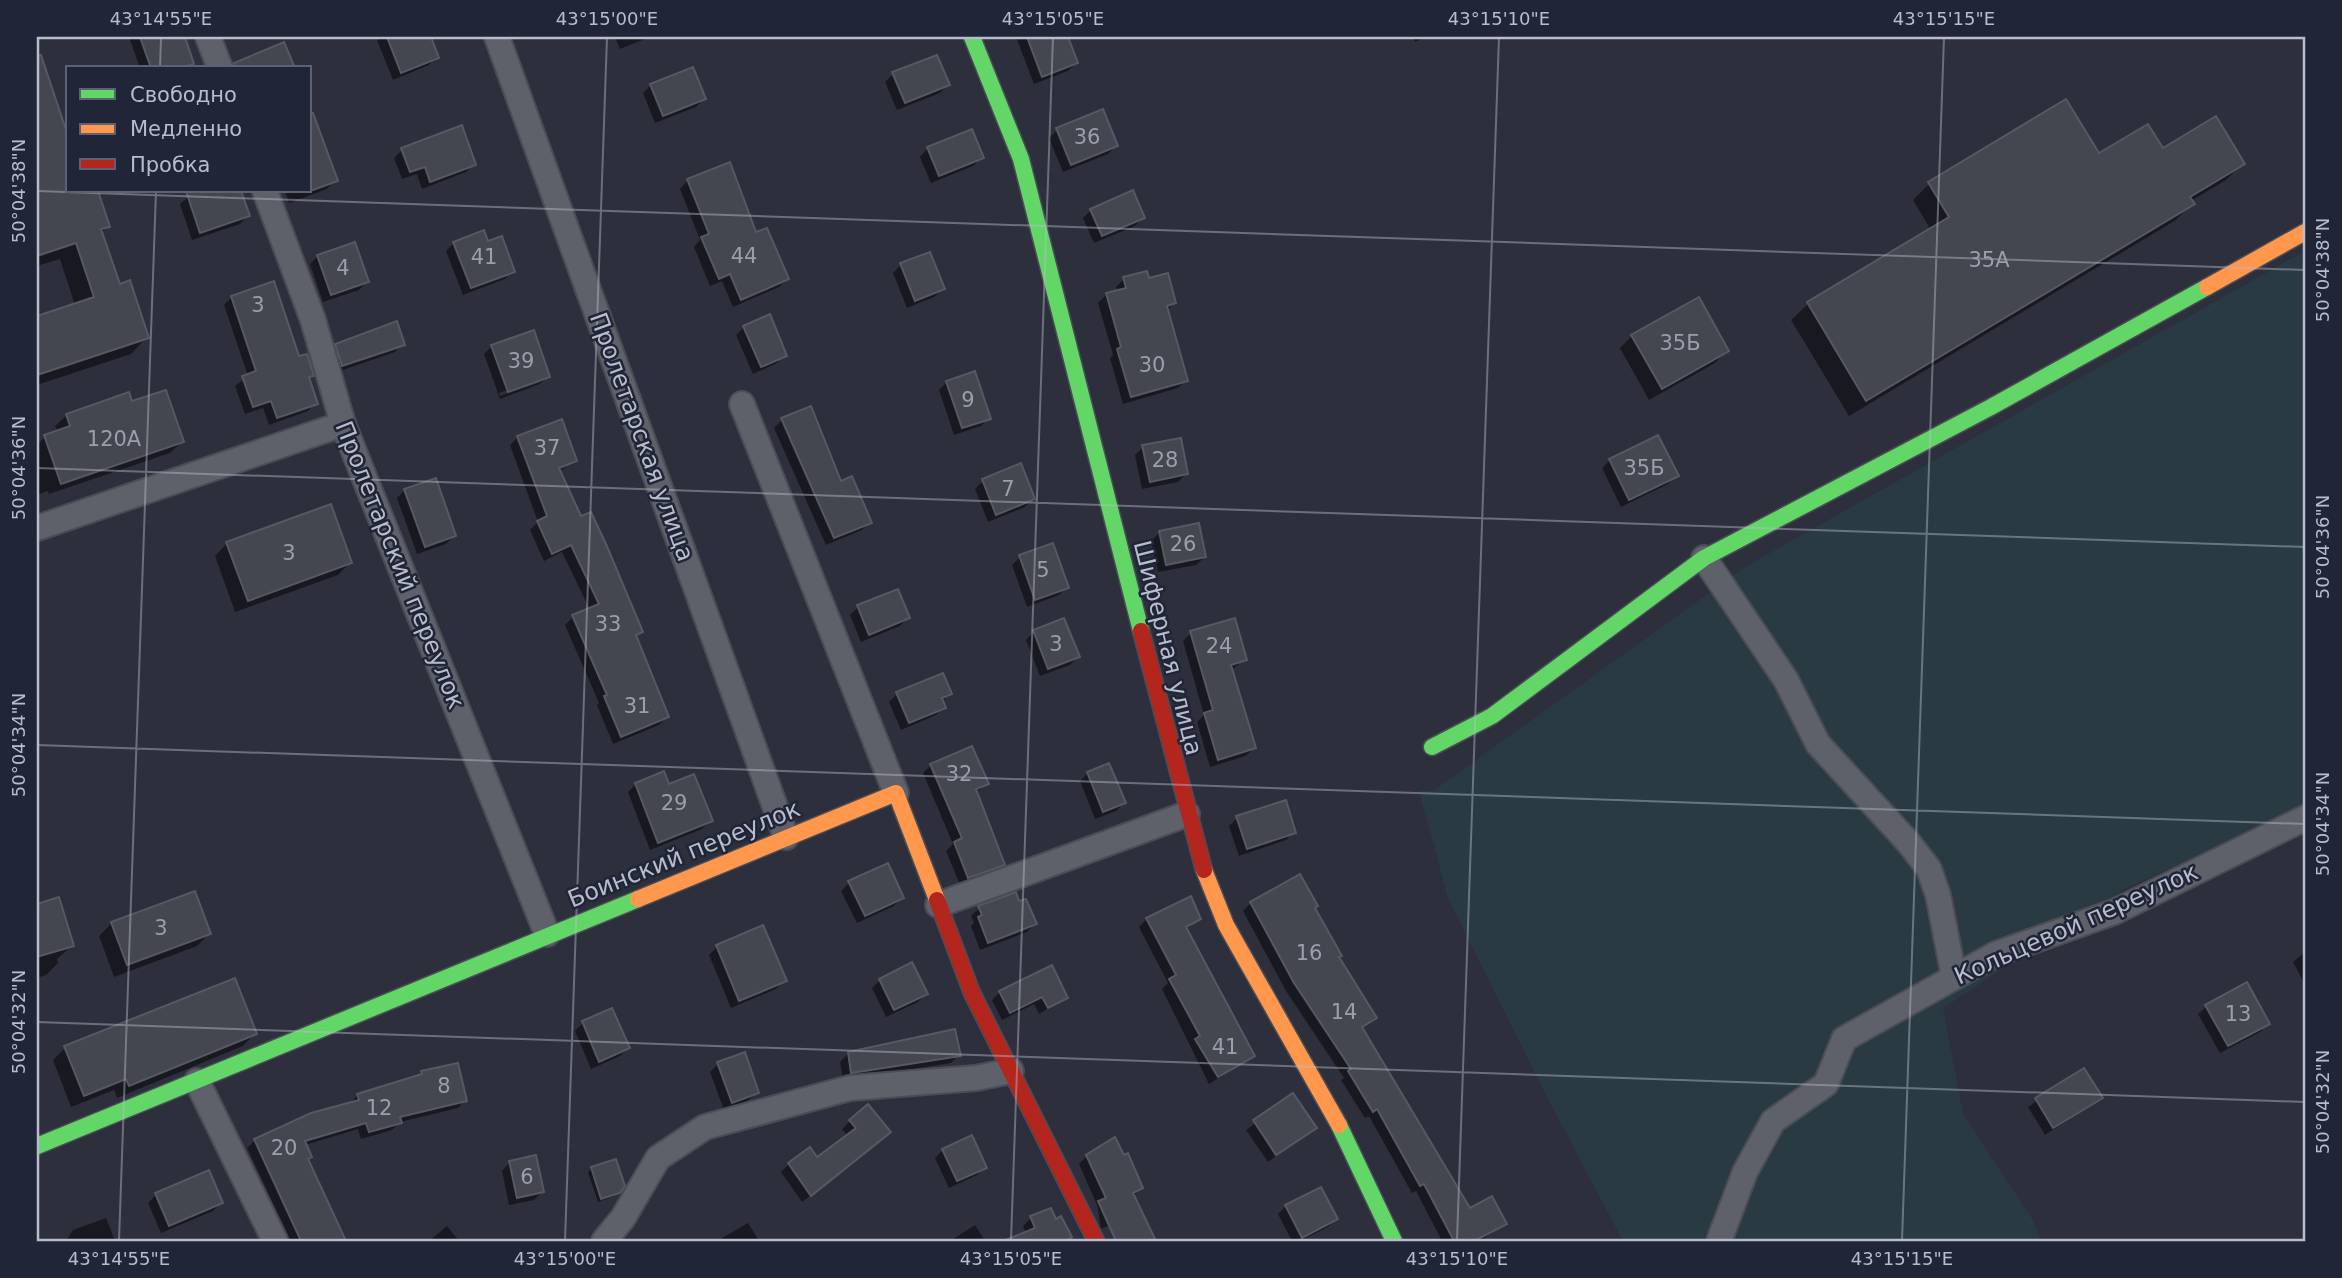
<svg xmlns="http://www.w3.org/2000/svg" width="2342" height="1278" font-family="'DejaVu Sans',sans-serif">
  <style>
    .green { fill: #2a3a42 }
    .shadow { fill: #0007; fill-rule: evenodd }
    .building { fill: #444650; stroke: #565863; stroke-width: 2 }
    .lines { fill: none; stroke-linecap: round; stroke-linejoin: round }
    .street-casing { stroke: #4b4d56; stroke-width: 28 }
    .fast-casing { stroke: #4b4d56; stroke-width: 19 }
    .slow-casing { stroke: #4b4d56; stroke-width: 19 }
    .jam-casing { stroke: #4b4d56; stroke-width: 19 }
    .street { stroke: #5e606a; stroke-width: 24 }
    .fast { stroke: #63d668; stroke-width: 16 }
    .slow { stroke: #ff974d; stroke-width: 16 }
    .jam { stroke: #b3261e; stroke-width: 16 }
    .ticks { fill: none; stroke: #b9bccc; stroke-width: 2; stroke-opacity: 0.45 }
    .labels { text-anchor: middle; dominant-baseline: central; stroke-width: 5; stroke-linejoin: round; paint-order: stroke }
    .number-label { font-size: 21px; fill: #9c9ead }
    .street-label { font-size: 24px; fill: #b9bccc; stroke: #202537 }
    .neatline { fill: none; stroke: #b9bccc; stroke-width: 2.5 }
    .ticks-label { font-size: 18px; text-anchor: middle; fill: #b9bccc }
  </style>
  <rect width="100%" height="100%" fill="#2d303c"/>
  <polygon class="green" points="2305,251 2305,808 2126,888 1943,1008 1963,1114 2034,1222 2041,1241 1623,1241 1550,1103 1448,898 1419,791 1433,791 1747,566"/>
  <g class="shadow">
    <polygon points="129,37 183,37 192,64 187,68 140,68"/>
    <polygon points="381,37 429,37 437,57 429,65 393,80 377,40"/>
    <polygon points="615,37 650,37 620,49"/>
    <polygon points="1016,37 1066,37 1076,63 1068,71 1034,84"/>
    <polygon points="1413,37 1426,37 1415,42"/>
    <polygon points="39,56 68,142 68,191 96,191 108,226 101,233 118,286 147,337 131,354 37,385 37,318 75,305 60,259 37,266 37,57"/>
    <polygon points="893,74 948,84 940,93 897,110 885,82"/>
    <polygon points="651,85 704,99 696,107 655,123 643,93"/>
    <polygon points="2066,102 2098,156 2162,151 2243,163 2226,180 2191,201 2192,203 2176,220 1849,416 1791,320 1808,304 1931,230 1913,200 1929,184"/>
    <polygon points="1057,130 1116,146 1108,154 1063,172 1049,138"/>
    <polygon points="322,144 335,181 327,189 289,203 285,191 310,191 310,148"/>
    <polygon points="928,148 981,158 973,166 931,183 920,157"/>
    <polygon points="402,150 474,164 466,172 422,189 417,174 402,179 394,158"/>
    <polygon points="688,180 755,234 787,279 779,287 733,307 722,281 710,286 694,247 700,240 680,189"/>
    <polygon points="189,191 239,191 248,216 240,224 192,240 180,204 191,195"/>
    <polygon points="1091,210 1143,218 1135,226 1094,243 1083,218"/>
    <polygon points="454,243 487,243 513,271 505,279 463,295 446,251"/>
    <polygon points="318,256 367,282 359,290 323,302 310,264"/>
    <polygon points="901,265 943,289 934,297 907,308 893,273"/>
    <polygon points="1124,279 1148,281 1175,303 1166,311 1186,380 1178,388 1123,404 1110,358 1113,355 1098,303 1106,295 1118,292 1116,287"/>
    <polygon points="232,297 312,375 308,379 316,403 308,411 269,425 263,408 245,414 235,386 248,376 224,305"/>
    <polygon points="744,327 785,355 777,363 753,374 736,335"/>
    <polygon points="1632,336 1727,350 1715,363 1649,400 1620,348"/>
    <polygon points="403,344 395,352 334,373 328,354 336,346"/>
    <path d="M492 346 548 376 540 384 500 399 484 354ZM541 378V382L500 396 499 393Z"/>
    <polygon points="947,382 989,418 981,426 954,435 939,390"/>
    <polygon points="131,403 182,442 170,453 49,494 48,491 37,495 37,445 45,437 58,432 55,426 67,415"/>
    <polygon points="782,420 870,522 862,530 826,545 774,428"/>
    <polygon points="518,437 575,460 559,472 580,519 641,631 635,637 667,717 659,725 613,744 597,705 599,703 565,625 573,617 590,610 562,552 544,561 530,530 538,522 510,445"/>
    <polygon points="1143,447 1186,474 1178,482 1142,489 1135,455"/>
    <polygon points="1610,460 1676,476 1668,484 1621,507 1602,468"/>
    <polygon points="1020,466 1033,498 1025,507 988,522 975,489 983,481"/>
    <polygon points="405,490 454,536 446,544 417,554 397,498"/>
    <polygon points="1159,533 1205,557 1196,565 1158,572 1151,541"/>
    <polygon points="227,543 350,563 338,575 235,612 215,556"/>
    <polygon points="1020,557 1067,587 1059,595 1027,607 1012,565"/>
    <polygon points="858,607 908,618 900,626 861,642 850,615"/>
    <polygon points="1034,632 1078,657 1070,665 1040,676 1026,640"/>
    <polygon points="1191,633 1245,660 1231,670 1254,748 1246,756 1210,767 1197,722 1204,715 1183,641"/>
    <polygon points="897,694 950,694 942,702 944,707 936,715 901,730 889,702"/>
    <polygon points="931,765 987,784 975,793 1003,864 995,872 960,885 946,851 953,844 923,773"/>
    <polygon points="1088,773 1124,803 1116,811 1095,819 1080,781"/>
    <polygon points="636,784 668,787 710,821 702,829 650,850 628,792"/>
    <polygon points="1237,818 1294,832 1286,840 1239,856 1229,826"/>
    <polygon points="1300,876 1337,958 1375,1017 1361,1029 1469,1210 1505,1223 1480,1241 1442,1241 1416,1191 1412,1193 1369,1116 1365,1118 1341,1080 1344,1078 1286,991 1243,911 1251,903"/>
    <polygon points="849,883 902,897 894,906 857,923 841,891"/>
    <polygon points="57,899 72,946 57,959 58,963 46,975 37,978 37,906"/>
    <polygon points="979,908 1035,924 1027,932 980,950 971,926 974,923 971,916"/>
    <polygon points="1147,919 1199,919 1185,930 1253,1056 1209,1084 1162,989 1168,983 1139,927"/>
    <polygon points="112,923 209,934 197,946 114,977 99,936"/>
    <polygon points="717,947 784,981 776,989 731,1008 709,955"/>
    <polygon points="2305,952 2305,985 2293,962"/>
    <polygon points="880,980 926,994 918,1002 886,1017 872,988"/>
    <polygon points="1000,992 1066,997 1039,1014 1034,1004 1002,1020 992,1000"/>
    <polygon points="2207,1006 2268,1024 2260,1032 2220,1053 2198,1014"/>
    <polygon points="611,1010 628,1048 620,1056 591,1069 575,1031 583,1023"/>
    <polygon points="255,1033 243,1046 117,1098 114,1090 71,1107 53,1060 65,1048"/>
    <polygon points="848,1054 959,1055 951,1063 843,1080 840,1062"/>
    <polygon points="718,1064 757,1092 749,1100 724,1110 710,1072"/>
    <polygon points="2084,1070 2101,1098 2045,1135 2028,1107"/>
    <polygon points="422,1073 465,1100 458,1108 400,1122 392,1130 361,1139 358,1129 305,1145 310,1157 307,1161 344,1241 291,1241 247,1148 255,1140 311,1115 350,1103 358,1095 418,1077"/>
    <polygon points="1293,1095 1315,1127 1268,1162 1246,1130"/>
    <polygon points="850,1121 881,1140 802,1202 781,1172 789,1164 817,1159 848,1136 842,1129"/>
    <polygon points="943,1150 985,1167 977,1175 949,1188 935,1158"/>
    <polygon points="1087,1156 1141,1188 1133,1197 1130,1216 1101,1229 1097,1205 1079,1164"/>
    <polygon points="510,1162 542,1192 534,1200 509,1205 502,1171"/>
    <polygon points="592,1169 619,1192 615,1196 598,1202 588,1172"/>
    <polygon points="156,1195 221,1203 213,1211 161,1233 148,1203"/>
    <polygon points="1286,1206 1336,1219 1328,1227 1300,1241 1292,1241 1278,1214"/>
    <polygon points="106,1218 115,1241 66,1241 73,1230"/>
    <polygon points="1031,1218 1055,1221 1069,1237 1065,1241 1029,1241 1023,1226"/>
    <polygon points="748,1223 759,1241 717,1241"/>
    <polygon points="975,1225 985,1241 950,1241"/>
    <polygon points="447,1226 459,1241 429,1241"/>
  </g>
  <g class="building">
    <polygon points="140,37 185,37 194,64 181,68 151,68"/>
    <polygon points="387,37 431,37 439,58 401,73"/>
    <polygon points="1027,37 1068,37 1078,63 1042,77"/>
    <polygon points="284,42 295,68 235,68 234,63"/>
    <polygon points="41,55 68,136 68,191 98,191 110,227 101,229 120,284 130,280 149,338 37,375 37,316 94,297 76,243 37,256 37,56"/>
    <polygon points="937,55 950,85 905,103 892,72"/>
    <polygon points="693,67 706,99 663,116 650,84"/>
    <polygon points="2066,99 2099,153 2148,124 2163,148 2216,116 2245,164 2190,197 2195,204 1866,401 1807,302 1949,217 1928,182"/>
    <polygon points="1103,109 1118,146 1071,165 1056,128"/>
    <polygon points="310,113 313,113 338,181 310,191"/>
    <polygon points="462,125 476,165 430,182 425,167 410,172 401,148"/>
    <polygon points="972,129 984,158 939,176 927,147"/>
    <polygon points="730,162 756,232 767,228 789,279 741,300 730,274 719,279 701,237 709,234 687,179"/>
    <polygon points="1133,190 1145,218 1102,236 1090,209"/>
    <polygon points="186,191 241,191 250,216 200,233"/>
    <polygon points="484,230 488,241 502,236 515,272 471,288 453,242"/>
    <polygon points="355,242 369,282 331,295 317,255"/>
    <polygon points="930,252 945,289 915,301 900,263"/>
    <polygon points="1147,271 1149,278 1168,273 1176,303 1167,306 1188,381 1131,397 1117,349 1121,347 1106,293 1126,288 1123,277"/>
    <polygon points="274,281 299,356 307,354 314,376 309,377 318,404 277,418 271,401 253,407 242,376 256,371 231,296"/>
    <polygon points="1699,297 1729,351 1662,389 1631,335"/>
    <polygon points="770,314 787,356 761,367 743,326"/>
    <polygon points="397,321 405,345 342,366 335,344"/>
    <polygon points="534,330 550,377 508,392 491,345"/>
    <polygon points="975,371 991,419 962,428 946,381"/>
    <polygon points="166,390 184,442 61,484 44,435 70,426 66,414 129,392 132,401"/>
    <polygon points="811,406 841,481 852,476 872,523 834,538 781,418"/>
    <polygon points="562,419 577,461 559,468 581,516 591,512 606,544 643,632 636,635 669,717 621,737 604,696 607,695 572,615 599,604 571,545 552,554 537,521 547,516 517,436"/>
    <polygon points="1658,435 1679,476 1629,500 1609,459"/>
    <polygon points="1181,438 1188,474 1150,482 1142,445"/>
    <polygon points="1021,463 1035,499 996,515 982,479"/>
    <polygon points="436,478 456,536 425,547 404,489"/>
    <polygon points="331,504 352,563 248,601 226,542"/>
    <polygon points="1199,523 1206,557 1166,565 1159,531"/>
    <polygon points="1053,543 1069,588 1035,600 1019,555"/>
    <polygon points="898,589 910,618 869,635 857,605"/>
    <polygon points="1064,618 1080,657 1048,669 1033,630"/>
    <polygon points="1235,618 1247,660 1231,665 1256,748 1218,760 1204,713 1213,710 1190,631"/>
    <polygon points="943,673 952,694 942,698 946,708 909,723 896,692"/>
    <polygon points="972,746 989,784 976,789 1005,865 968,878 954,842 962,838 930,764"/>
    <polygon points="1109,763 1126,803 1103,812 1087,772"/>
    <polygon points="664,771 669,784 694,774 713,821 658,843 635,783"/>
    <polygon points="1286,800 1296,833 1247,849 1236,816"/>
    <polygon points="888,863 904,898 865,916 848,881"/>
    <polygon points="1300,874 1318,906 1315,908 1342,956 1339,957 1377,1018 1362,1027 1470,1208 1492,1196 1507,1224 1474,1241 1454,1241 1424,1184 1420,1186 1377,1109 1373,1112 1348,1071 1351,1069 1294,983 1250,902"/>
    <polygon points="195,891 211,934 127,965 111,922"/>
    <polygon points="1016,892 1019,901 1026,899 1037,924 988,943 978,917 982,915 978,906"/>
    <polygon points="1191,896 1201,919 1186,927 1255,1056 1218,1077 1195,1039 1200,1036 1169,979 1176,975 1146,918"/>
    <polygon points="59,897 74,946 37,957 37,904"/>
    <polygon points="763,925 787,981 739,1001 716,945"/>
    <polygon points="912,962 928,994 894,1010 879,979"/>
    <polygon points="1052,965 1068,998 1048,1008 1042,997 1010,1013 999,991"/>
    <polygon points="235,978 257,1034 129,1086 126,1079 84,1096 64,1046"/>
    <polygon points="2247,982 2270,1024 2228,1046 2205,1005"/>
    <polygon points="612,1008 630,1048 599,1062 582,1021"/>
    <polygon points="955,1029 961,1056 851,1073 848,1052"/>
    <polygon points="745,1052 759,1093 732,1103 717,1062"/>
    <polygon points="458,1063 467,1101 400,1117 402,1123 369,1132 366,1123 305,1141 312,1157 308,1159 346,1241 301,1241 254,1139 311,1113 359,1100 357,1094 422,1074 421,1071"/>
    <polygon points="2084,1068 2103,1098 2053,1128 2035,1098"/>
    <polygon points="1293,1093 1317,1128 1276,1155 1253,1120"/>
    <polygon points="868,1104 891,1132 811,1196 788,1163 810,1147 817,1157 856,1128 849,1120"/>
    <polygon points="972,1135 987,1168 957,1181 942,1149"/>
    <polygon points="1115,1137 1124,1155 1128,1153 1143,1188 1133,1193 1156,1241 1116,1241 1098,1201 1106,1198 1086,1155"/>
    <polygon points="536,1155 544,1192 517,1198 509,1161"/>
    <polygon points="616,1159 625,1186 620,1193 601,1199 591,1167"/>
    <polygon points="209,1170 223,1203 169,1226 155,1193"/>
    <polygon points="1321,1187 1338,1219 1302,1238 1285,1205"/>
    <polygon points="1051,1208 1056,1219 1061,1216 1072,1237 1065,1241 1003,1241 1035,1228 1030,1216"/>
  </g>
  <g class="lines">
    <defs>
      <g id="street">
        <polyline points="208,37 220,68"/>
        <polyline points="497,37 786,837"/>
        <polyline points="265,191 313,320 343,424 547,934"/>
        <polyline points="742,404 896,793"/>
        <polyline points="37,528 343,424"/>
        <polyline points="1704,558 1786,680 1818,744 1908,842 1929,869 1938,895 1954,977"/>
        <polyline points="938,905 1187,814"/>
        <polyline points="197,1081 275,1241"/>
        <polyline points="604,1241 623,1218 658,1158 705,1127 850,1088 976,1078 1011,1071"/>
        <polyline points="1719,1241 1745,1172 1773,1121 1826,1084 1844,1039 1996,954 2114,912 2305,818"/>
      </g>
      <g id="fast">
        <polyline points="972,37 1021,159 1141,631"/>
        <polyline points="1432,747 1492,716 1704,558 1991,407 2207,287"/>
        <polyline points="1339,1125 1394,1241"/>
        <polyline points="37,1146 638,899"/>
      </g>
      <g id="slow">
        <polyline points="2207,287 2305,232"/>
        <polyline points="1204,870 1226,925 1339,1125"/>
        <polyline points="638,899 896,793 937,900"/>
      </g>
      <g id="jam">
        <polyline points="1141,631 1204,870"/>
        <polyline points="937,900 972,993 1096,1241"/>
      </g>
    </defs>
    <use href="#street" class="street-casing"/>
    <use href="#fast" class="fast-casing"/>
    <use href="#slow" class="slow-casing"/>
    <use href="#jam" class="jam-casing"/>
    <use href="#street" class="street"/>
    <use href="#fast" class="fast"/>
    <use href="#slow" class="slow"/>
    <use href="#jam" class="jam"/>
  </g>
  <path class="ticks" d="M160 68 161 37M37 191 2305 270M37 468 2305 547M37 745 2305 824M37 1022 2305 1102M119 1241 156 191M565 1241 607 37M1011 1241 1053 37M1457 1241 1499 37M1902 1241 1944 37"/>
  <g class="labels">
    <g class="number-label">
      <text x="1087" y="137">36</text>
      <text x="744" y="256">44</text>
      <text x="484" y="257">41</text>
      <text x="1989" y="260">35А</text>
      <text x="343" y="268">4</text>
      <text x="258" y="305">3</text>
      <text x="1680" y="343">35Б</text>
      <text x="521" y="361">39</text>
      <text x="1152" y="365">30</text>
      <text x="968" y="400">9</text>
      <text x="114" y="439">120А</text>
      <text x="547" y="448">37</text>
      <text x="1165" y="460">28</text>
      <text x="1644" y="468">35Б</text>
      <text x="1008" y="489">7</text>
      <text x="1183" y="544">26</text>
      <text x="289" y="553">3</text>
      <text x="1043" y="570">5</text>
      <text x="608" y="624">33</text>
      <text x="1056" y="644">3</text>
      <text x="1219" y="646">24</text>
      <text x="637" y="706">31</text>
      <text x="959" y="774">32</text>
      <text x="674" y="803">29</text>
      <text x="161" y="928">3</text>
      <text x="1309" y="953">16</text>
      <text x="1344" y="1012">14</text>
      <text x="2238" y="1014">13</text>
      <text x="1225" y="1047">41</text>
      <text x="444" y="1086">8</text>
      <text x="379" y="1108">12</text>
      <text x="284" y="1148">20</text>
      <text x="527" y="1177">6</text>
    </g>
    <g class="street-label">
      <text transform="translate(642 437) rotate(70)">Пролетарская улица</text>
      <text transform="translate(400 565) rotate(68)">Пролетарский переулок</text>
      <text transform="translate(1168 648) rotate(76)">Шиферная улица</text>
      <text transform="translate(684 854) rotate(-22)">Боинский переулок</text>
      <text transform="translate(2076 924) rotate(-24)">Кольцевой переулок</text>
    </g>
  </g>
  <rect width="2342" height="1278" fill="none" stroke="#202537" stroke-width="77"/>
  <rect x="66" y="66" width="245" height="126" fill="#202537" stroke="#5d6173" stroke-width="2"/>
  <rect x="80" y="89" width="35" height="10" fill="#63d668" stroke="#5d6173" stroke-width="2"/>
  <text x="130" y="102" font-size="21" fill="#b9bccc">Свободно</text>
  <rect x="80" y="124" width="35" height="10" fill="#ff974d" stroke="#5d6173" stroke-width="2"/>
  <text x="130" y="136" font-size="21" fill="#b9bccc">Медленно</text>
  <rect x="80" y="159" width="35" height="10" fill="#b3261e" stroke="#5d6173" stroke-width="2"/>
  <text x="130" y="172" font-size="21" fill="#b9bccc">Пробка</text>
  <rect x="38" y="38" width="2266" height="1202" class="neatline"/>
  <g class="ticks-label">
    <text x="161" y="25">43°14'55"E</text>
    <text x="607" y="25">43°15'00"E</text>
    <text x="1053" y="25">43°15'05"E</text>
    <text x="1499" y="25">43°15'10"E</text>
    <text x="1944" y="25">43°15'15"E</text>
    <text transform="translate(19 191) rotate(-90)" y="6">50°04'38"N</text>
    <text transform="translate(2323 270) rotate(-90)" y="6">50°04'38"N</text>
    <text transform="translate(19 468) rotate(-90)" y="6">50°04'36"N</text>
    <text transform="translate(2323 547) rotate(-90)" y="6">50°04'36"N</text>
    <text transform="translate(19 745) rotate(-90)" y="6">50°04'34"N</text>
    <text transform="translate(2323 824) rotate(-90)" y="6">50°04'34"N</text>
    <text transform="translate(19 1022) rotate(-90)" y="6">50°04'32"N</text>
    <text transform="translate(2323 1102) rotate(-90)" y="6">50°04'32"N</text>
    <text x="119" y="1265">43°14'55"E</text>
    <text x="565" y="1265">43°15'00"E</text>
    <text x="1011" y="1265">43°15'05"E</text>
    <text x="1457" y="1265">43°15'10"E</text>
    <text x="1902" y="1265">43°15'15"E</text>
  </g>
</svg>
